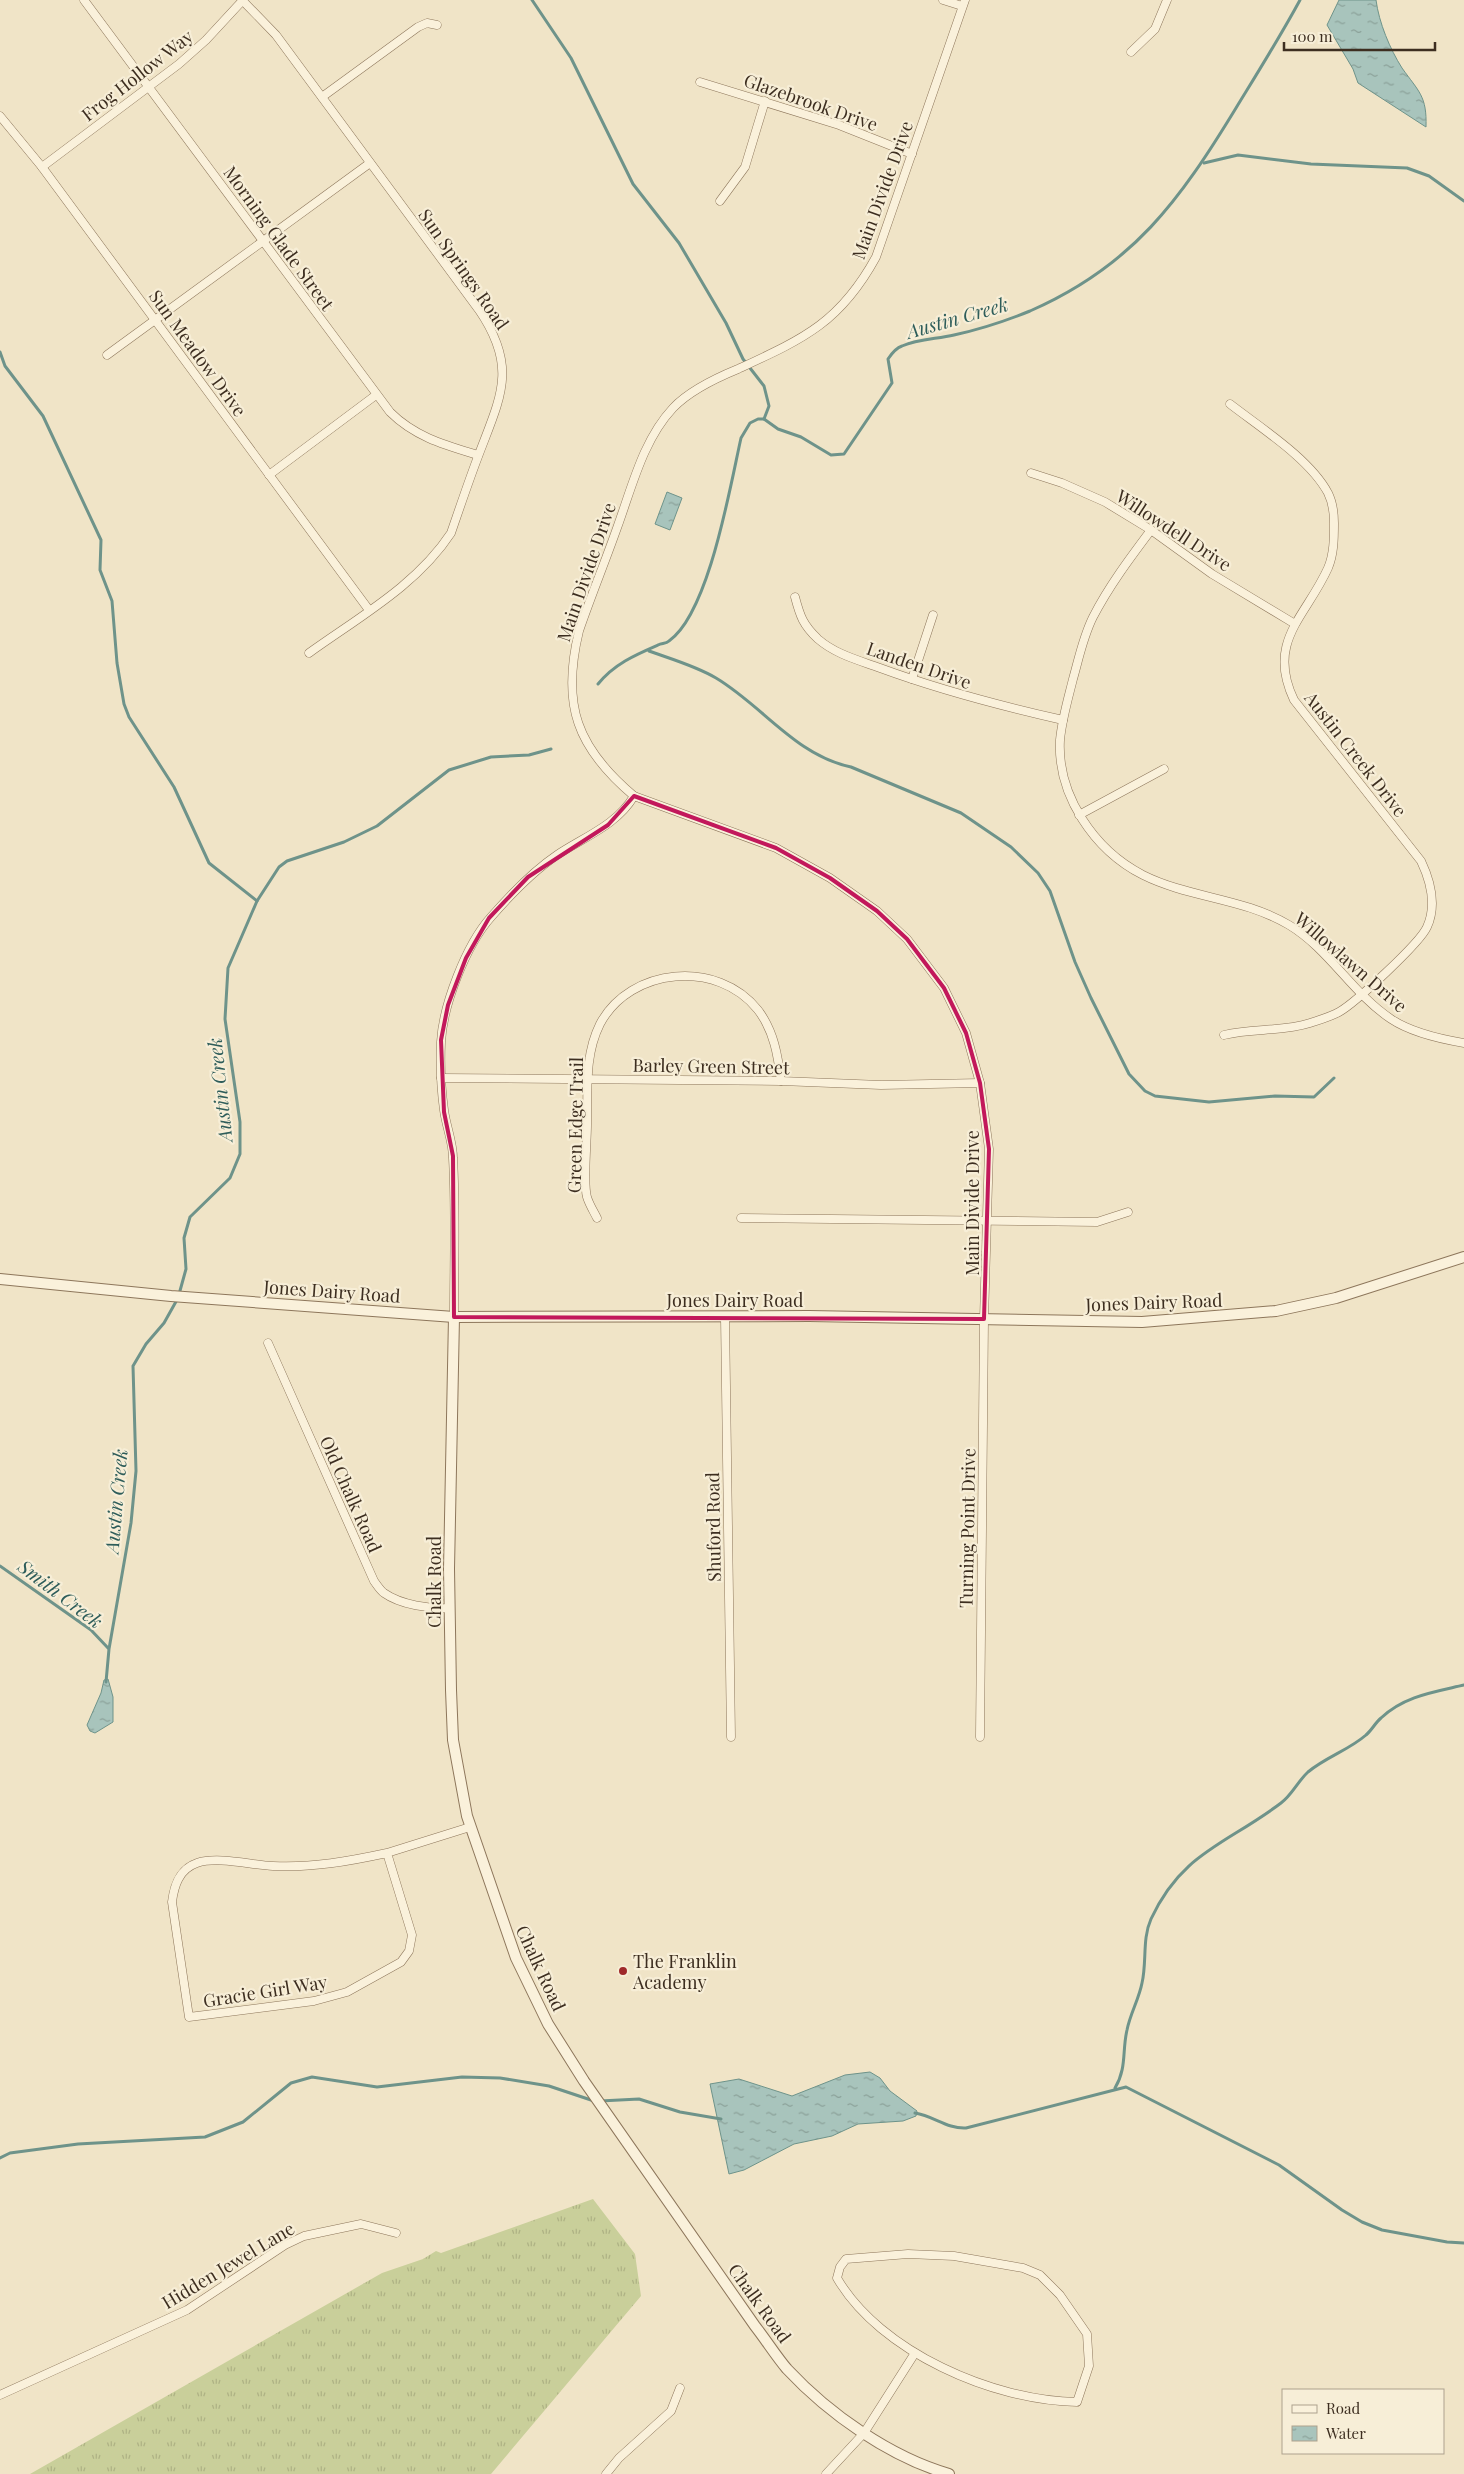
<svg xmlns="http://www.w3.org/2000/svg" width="1464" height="2474" font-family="'Playfair Display',serif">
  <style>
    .grass { fill: url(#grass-tufts) }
    .water { fill: url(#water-ripples); stroke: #6e938a }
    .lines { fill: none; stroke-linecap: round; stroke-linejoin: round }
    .stream { stroke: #6e938a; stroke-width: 3 }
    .minor-casing { stroke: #8d765b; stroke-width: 9 }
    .tertiary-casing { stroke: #8d765b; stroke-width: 12 }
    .minor { stroke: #faf1db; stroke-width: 8 }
    .tertiary { stroke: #faf1db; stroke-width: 10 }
    .marked { fill: none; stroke: #c2185b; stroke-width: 4; stroke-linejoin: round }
    .poi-dot { fill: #9f292a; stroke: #f7eed7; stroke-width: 2 }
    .labels { text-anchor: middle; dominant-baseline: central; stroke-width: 4.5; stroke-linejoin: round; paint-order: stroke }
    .street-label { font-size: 18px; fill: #3d2e20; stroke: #f7eed7 }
    .poi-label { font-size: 18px; fill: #3d2e20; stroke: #f7eed7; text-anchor: start }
    .water-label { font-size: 19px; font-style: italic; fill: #2e5d5a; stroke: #f7eed7 }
  </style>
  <defs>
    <pattern id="grass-tufts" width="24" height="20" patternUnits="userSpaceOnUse" patternTransform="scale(1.25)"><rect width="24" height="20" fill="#c9cf9a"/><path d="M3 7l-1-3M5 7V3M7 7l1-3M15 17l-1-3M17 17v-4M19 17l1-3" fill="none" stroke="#aeb284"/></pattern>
    <pattern id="water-ripples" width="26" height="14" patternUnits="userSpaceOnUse" patternTransform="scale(1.25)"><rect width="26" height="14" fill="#a8c4bc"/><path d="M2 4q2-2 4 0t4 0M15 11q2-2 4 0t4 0" fill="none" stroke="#8aa098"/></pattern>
  </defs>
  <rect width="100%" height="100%" fill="#f0e4c7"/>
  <polygon class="grass" points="593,2199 635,2254 641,2296 491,2474 30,2474 382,2273 423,2259 436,2251 441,2253"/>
  <g class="water">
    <path d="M1339 0H1376C1379 23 1390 49 1402 68 1419 92 1427 96 1426 127L1358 83 1353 69 1327 25Z"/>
    <polygon points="667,492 682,498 670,530 655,524"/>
    <polygon points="108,1679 113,1697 113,1722 95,1733 90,1731 87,1725 101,1693 104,1680"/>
    <polygon points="870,2072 880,2078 890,2091 917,2111 916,2116 903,2121 858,2124 832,2136 794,2144 744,2170 729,2174 710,2084 739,2079 792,2096 845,2075"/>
  </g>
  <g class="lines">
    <g class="stream">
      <polyline points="532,0 571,58 633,184 679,243 726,323 743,359 764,386 769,406 764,419"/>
      <polyline points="1204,163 1238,155 1311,164 1407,168 1429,176 1464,201"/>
      <polyline points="0,352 5,366 43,416 101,540 100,570 112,601 117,663 124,704 129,717 174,787 209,863 257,901"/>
      <path d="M649 651C671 659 696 666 716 678 763 706 795 755 851 767L961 813 1011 847 1038 873 1050 891 1075 962 1091 998 1129 1074 1145 1091 1155 1096 1209 1102 1275 1096 1314 1097 1334 1078"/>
      <path d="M598 684C614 664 635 655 658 645 662 643 666 644 669 641 709 613 730 487 741 438L750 423 758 419H764L778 429 801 437 831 455 844 454 892 383 888 359C892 353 896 348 902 346 918 339 937 339 954 335 977 330 1008 320 1030 311 1133 266 1180 200 1236 108 1258 72 1280 37 1300 0"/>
      <polyline points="0,1566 91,1630 108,1648"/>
      <polyline points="106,1682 109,1649 131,1523 136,1471 133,1366 146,1344 164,1323 178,1298 186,1269 184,1238 190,1217 230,1178 240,1154 240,1122 225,1019 228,968 257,901 279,867 287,861 344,842 377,826 449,770 491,757 529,755 551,749"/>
      <path d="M1115 2088C1127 2068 1122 2051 1127 2030 1130 2014 1139 1999 1142 1983 1147 1962 1142 1939 1151 1919 1182 1852 1227 1844 1281 1803 1292 1795 1298 1781 1308 1772 1326 1757 1349 1750 1366 1735 1372 1730 1375 1723 1381 1718 1404 1696 1434 1692 1464 1685"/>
      <polyline points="600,2101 639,2099 680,2112 721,2119"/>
      <path d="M915 2113C934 2116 947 2129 966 2128L1126 2087 1279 2165 1342 2210 1362 2222 1382 2230 1447 2242 1464 2243"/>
      <polyline points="0,2158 10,2153 78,2144 205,2137 243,2122 291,2083 312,2077 377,2087 462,2077 500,2078 549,2086 594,2101"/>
    </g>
    <defs>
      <g id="minor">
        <path d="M84 0 390 412C415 437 445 445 478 455"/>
        <polyline points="943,0 962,6"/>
        <path d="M965 0 876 257C840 323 803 339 738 369 716 378 690 390 673 408 643 440 632 487 617 528 605 562 591 596 579 631 561 705 577 748 634 796L776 848 830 878 877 911 907 939 944 988 966 1033 980 1083 989 1149 984 1319 980 1737"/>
        <path d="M243 1 276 35 479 310C518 367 501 396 479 454 469 480 460 507 451 533 417 585 359 617 309 653"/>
        <polyline points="1131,52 1155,29 1167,0"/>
        <polyline points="700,82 839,125 912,154"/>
        <polyline points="322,97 418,27 427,23 437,25"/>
        <polyline points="0,116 42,167 369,610"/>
        <polyline points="42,167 179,64 206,40 243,0"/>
        <polyline points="720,201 745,167 765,101"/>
        <polyline points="107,355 370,163"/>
        <polyline points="1031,473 1062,483 1105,502 1151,530 1212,574 1295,624"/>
        <polyline points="269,475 376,395"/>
        <path d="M1151 530C1130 558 1109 586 1093 617 1083 637 1079 658 1073 679 1068 699 1062 719 1060 740 1057 795 1094 850 1143 875 1189 898 1244 898 1289 925 1329 949 1352 993 1391 1019 1412 1033 1440 1039 1464 1043"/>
        <path d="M795 597C800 616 803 625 818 639 835 654 858 660 880 668 940 690 1001 706 1063 720"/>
        <polyline points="912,679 933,615"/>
        <polyline points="1079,815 1164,769"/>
        <path d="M1224 1035C1252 1028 1282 1032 1310 1023 1319 1020 1330 1017 1339 1012 1355 1003 1420 943 1427 927 1437 905 1431 882 1421 861L1294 700C1266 641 1306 617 1328 568 1334 554 1334 538 1334 523 1334 514 1332 501 1328 493 1310 459 1261 428 1230 404"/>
        <polyline points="441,1078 781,1081 881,1085 980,1083"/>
        <path d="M597 1218C594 1212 589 1204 587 1197 583 1184 587 1142 587 1125 588 1091 584 1056 600 1024 630 967 718 959 758 1010 774 1031 778 1056 781 1081"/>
        <polyline points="741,1218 1097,1222 1128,1212"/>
        <path d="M454 1317C454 1264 456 1211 453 1158 453 1142 446 1126 444 1110 441 1088 440 1065 441 1042 443 1005 466 945 491 917 511 894 532 872 557 855 584 837 617 825 634 796"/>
        <polyline points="725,1317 731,1737"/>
        <path d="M268 1343 374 1581C377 1585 380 1590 384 1593 401 1605 430 1609 450 1608"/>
        <path d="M387 1853C350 1861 312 1868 273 1866 251 1865 218 1856 197 1863 179 1869 174 1886 172 1902L189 2017 314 2001 347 1992 401 1962 409 1951 412 1935 387 1853 470 1827"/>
        <path d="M908 2254 954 2256 1023 2268 1040 2275 1060 2295 1087 2334 1089 2366 1077 2402C994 2401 880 2352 837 2278L840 2267 846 2259Z"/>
        <polyline points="0,2395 187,2310 285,2245 304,2236 361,2224 396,2233"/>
        <polyline points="606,2474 619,2458 671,2411 680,2388"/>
        <polyline points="826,2474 864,2433 915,2353"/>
      </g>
      <g id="tertiary">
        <polyline points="0,1279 171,1296 454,1317 809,1316 1142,1322 1276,1311 1336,1298 1464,1257"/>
        <path d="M454 1317 449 1569 451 1690 453 1740 467 1816 516 1958 548 2024 584 2081 755 2326C766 2340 776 2356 787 2369 829 2414 890 2457 949 2474"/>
      </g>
    </defs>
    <use href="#minor" class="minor-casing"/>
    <use href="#tertiary" class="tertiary-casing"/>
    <use href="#minor" class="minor"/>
    <use href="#tertiary" class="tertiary"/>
  </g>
  <path class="marked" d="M634 796 776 848 830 878 877 911 907 939 944 988 966 1033 980 1083 989 1149 984 1319 454 1317 453 1156 444 1112 441 1040 448 1005 466 958 489 918 528 877 608 825Z"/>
  <circle class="poi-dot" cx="623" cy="1971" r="5"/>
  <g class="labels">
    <g class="street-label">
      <text transform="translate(137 75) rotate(-38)">Frog Hollow Way</text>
      <text transform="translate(811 102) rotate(19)">Glazebrook Drive</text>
      <text transform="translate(882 190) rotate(-70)">Main Divide Drive</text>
      <text transform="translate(279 238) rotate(54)">Morning Glade Street</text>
      <text transform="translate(464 269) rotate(55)">Sun Springs Road</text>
      <text transform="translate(198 353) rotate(54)">Sun Meadow Drive</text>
      <text transform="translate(1174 530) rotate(33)">Willowdell Drive</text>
      <text transform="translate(586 572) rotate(-71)">Main Divide Drive</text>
      <text transform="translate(919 665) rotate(19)">Landen Drive</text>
      <text transform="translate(1356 754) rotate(52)">Austin Creek Drive</text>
      <text transform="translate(1351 962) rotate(41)">Willowlawn Drive</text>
      <text transform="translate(711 1066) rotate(1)">Barley Green Street</text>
      <text transform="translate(575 1125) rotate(-89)">Green Edge Trail</text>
      <text transform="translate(972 1203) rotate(-90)">Main Divide Drive</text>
      <text transform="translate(332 1291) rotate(4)">Jones Dairy Road</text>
      <text x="735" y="1300">Jones Dairy Road</text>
      <text transform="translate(1154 1302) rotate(-2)">Jones Dairy Road</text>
      <text transform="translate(351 1494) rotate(66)">Old Chalk Road</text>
      <text transform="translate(713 1527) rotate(-91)">Shuford Road</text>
      <text transform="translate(967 1528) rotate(-89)">Turning Point Drive</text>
      <text transform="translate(434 1582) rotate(-90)">Chalk Road</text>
      <text transform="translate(541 1968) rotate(65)">Chalk Road</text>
      <text transform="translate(265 1991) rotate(-9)">Gracie Girl Way</text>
      <text transform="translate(228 2265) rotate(-31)">Hidden Jewel Lane</text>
      <text transform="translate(760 2303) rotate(54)">Chalk Road</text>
    </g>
    <g class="poi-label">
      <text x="633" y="1961">The Franklin<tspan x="633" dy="21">Academy</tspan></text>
    </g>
    <g class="water-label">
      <text transform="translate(957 317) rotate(-16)">Austin Creek</text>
      <text transform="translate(219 1090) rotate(-96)">Austin Creek</text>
      <text transform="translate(115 1501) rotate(-85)">Austin Creek</text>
      <text transform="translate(61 1593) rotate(37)">Smith Creek</text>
    </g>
  </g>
  <rect x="1282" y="2389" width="162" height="65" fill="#f7eed7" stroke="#ada18e"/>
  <rect x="1292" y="2405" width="25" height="8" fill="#faf1db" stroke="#ada18e"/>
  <text x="1326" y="2414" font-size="15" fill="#3d2e20">Road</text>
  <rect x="1292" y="2426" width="25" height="15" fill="url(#water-ripples)" stroke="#ada18e"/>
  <text x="1326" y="2439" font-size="15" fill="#3d2e20">Water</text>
  <path d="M1284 42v8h151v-8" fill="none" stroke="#3d2e20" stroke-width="2.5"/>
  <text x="1292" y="42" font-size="15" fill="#3d2e20" stroke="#f7eed7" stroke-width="4" paint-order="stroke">100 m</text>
</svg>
